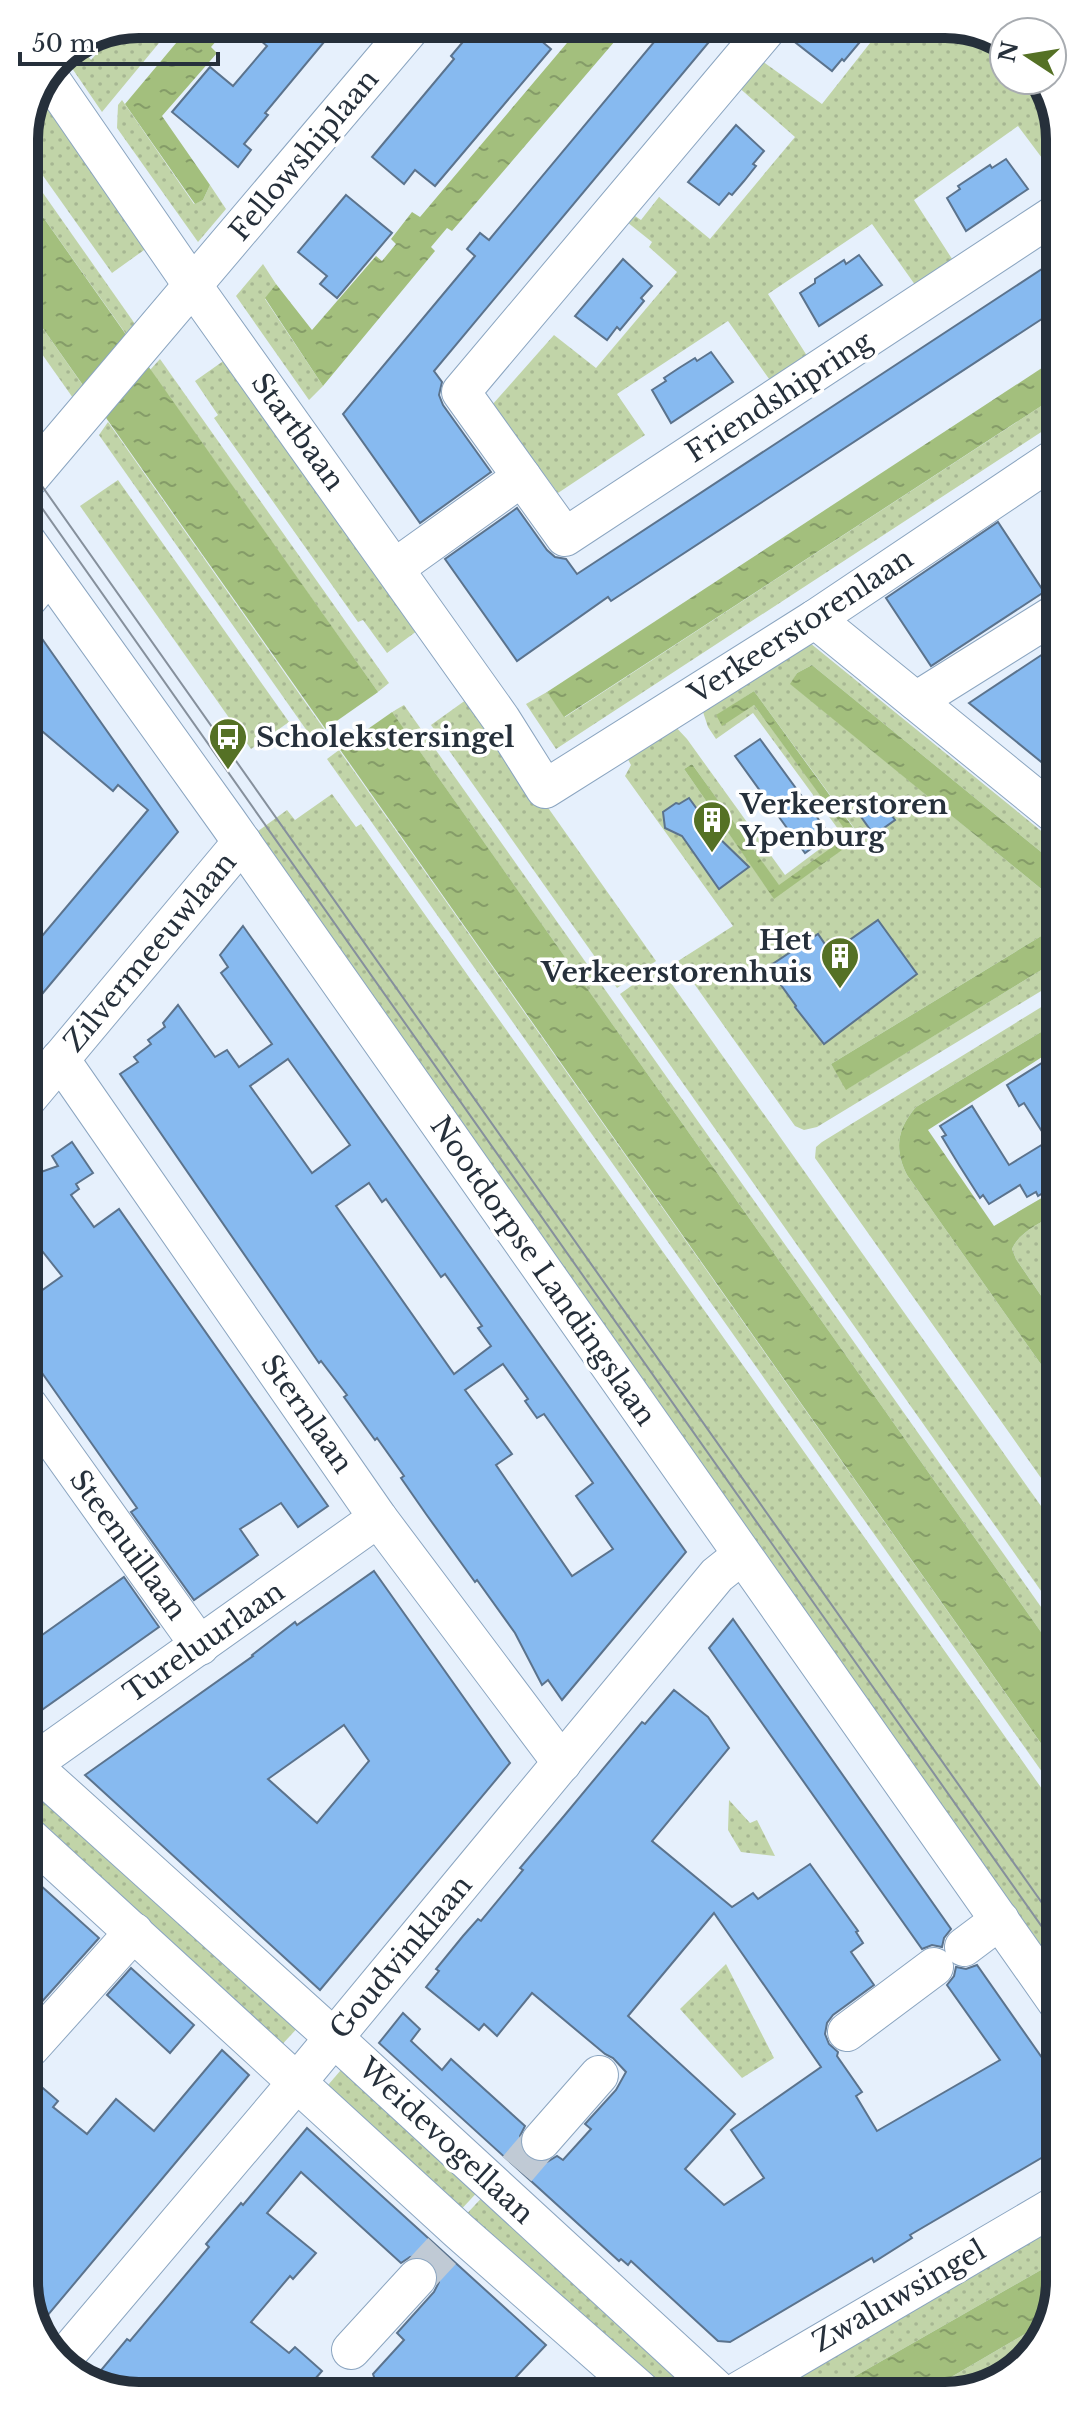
<svg xmlns="http://www.w3.org/2000/svg" width="1084" height="2420" font-family="'Libre Baskerville',serif">
  <style>
    .grass { fill: url(#grass-dots); fill-rule: evenodd }
    .water { fill: url(#water-ripples) }
    .pier { fill: #e6f0fc }
    .building { fill: #87baf0; stroke: #5b738d; stroke-width: 2; fill-rule: evenodd }
    .lines { fill: none; stroke-linecap: round; stroke-linejoin: round }
    .minor-tunnel { stroke: #c0cad5; stroke-width: 38; stroke-dasharray: 38 19; stroke-linecap: butt }
    .minor-casing { stroke: #8ba5c0; stroke-width: 40 }
    .minor { stroke: #fff; stroke-width: 38 }
    .tram { stroke: #86909c; stroke-width: 2 }
    .labels { text-anchor: middle; dominant-baseline: central; stroke-width: 7; stroke-linejoin: round; paint-order: stroke }
    .street-label { font-size: 28px; fill: #26303b; stroke: #fff }
    .poi-label { font-size: 28px; font-weight: bold; fill: #26303b; stroke: #fff; text-anchor: start }
    .rim { fill: none; stroke: #26303b; stroke-width: 10 }
  </style>
  <defs>
    <pattern id="grass-dots" width="8" height="8" patternUnits="userSpaceOnUse" patternTransform="scale(2)"><rect width="8" height="8" fill="#c1d4a8"/><path d="M2 2h.1M6 6h.1" fill="none" stroke="#a6b692" stroke-width="1.8" stroke-linecap="round"/></pattern>
    <pattern id="water-ripples" width="26" height="14" patternUnits="userSpaceOnUse" patternTransform="scale(2)"><rect width="26" height="14" fill="#a3bf7d"/><path d="M2 4q2-2 4 0t4 0M15 11q2-2 4 0t4 0" fill="none" stroke="#859c68"/></pattern>
  </defs>
  <rect width="100%" height="100%" fill="#e6f0fc"/>
  <g class="grass">
    <polygon points="139,24 146,24 159,43 102,112 63,55 82,48 91,60 113,35"/>
    <polygon points="885,24 953,24 1004,44 1004,80 1038,80 1054,101 1054,174 1018,126 914,200 956,265 918,289 872,224 768,294 809,359 772,383 728,321 617,394 645,435 558,493 492,405 554,335 596,368 677,272 649,247 652,242 627,222 632,214 641,220 659,197 710,239 795,137 736,85 758,58 822,104"/>
    <polygon points="42,91 151,245 112,273 24,149 24,132"/>
    <polygon points="122,100 194,204 203,200 210,185 226,209 198,242 117,128 118,105"/>
    <polygon points="24,166 135,324 126,334 24,190"/>
    <polygon points="263,264 276,284 265,299 323,386 309,400 236,296"/>
    <polygon points="25,303 84,387 73,398 25,330"/>
    <polygon points="229,357 421,628 387,653 363,620 358,622 214,418 218,415 195,381"/>
    <polygon points="160,359 389,683 378,692 150,370"/>
    <polygon points="1055,397 1055,423 556,749 526,704 547,692 565,717"/>
    <polygon points="108,422 324,729 312,738 99,435"/>
    <polygon points="118,480 289,722 251,749 80,506"/>
    <path d="M810 643 1056 843V864L812 665 797 673 791 684 1056 901V927L831 1064 847 1089 1056 961V982L817 1127 804 1130 795 1126 678 961 733 926 625 776 631 765 625 754 673 724 687 739 785 875 841 833 753 713 716 739 708 727 701 706ZM754 691 860 836 774 898 684 769 692 764 779 886 850 835 754 705 716 716Z"/>
    <polygon points="470,697 656,961 617,988 431,725"/>
    <polygon points="404,705 1058,1631 1058,1656 392,712"/>
    <polygon points="339,750 1059,1769 1059,1796 327,759"/>
    <polygon points="332,794 356,827 361,824 1059,1813 1059,1973 247,839 287,810 295,820"/>
    <polygon points="659,966 1058,1530 1058,1615 620,994"/>
    <path d="M1056 998V1023L916 1107C897 1129 894 1149 907 1175L1057 1387 1058 1502 815 1158 816 1147 822 1142Z"/>
    <path d="M1057 1213V1245L1049 1251 1045 1264 1048 1282 1057 1296V1319L1016 1259 1012 1249C1020 1231 1041 1223 1057 1213Z"/>
    <polygon points="46,1789 303,2022 276,2051 29,1826 29,1808"/>
    <polygon points="729,1800 750,1823 757,1820 775,1856 741,1852 728,1830"/>
    <polygon points="726,1964 774,2058 742,2078 680,2009"/>
    <polygon points="347,2063 483,2186 456,2215 322,2092"/>
    <polygon points="488,2191 686,2371 666,2392 651,2392 461,2220"/>
    <polygon points="1060,2218 1060,2259 829,2391 764,2391"/>
    <polygon points="1047,2321 1037,2351 991,2384 981,2390 929,2390"/>
  </g>
  <g class="water">
    <polygon points="192,24 231,24 211,47 217,53 162,116 210,185 203,200 195,204 125,104"/>
    <polygon points="583,24 619,24 615,29 621,34 452,231 447,228 431,247 435,251 323,386 265,298 276,284 312,330 376,256 382,261 396,244 391,239 412,212 420,217"/>
    <polygon points="24,190 1058,1656 1059,1769 25,303"/>
    <polygon points="1054,360 1055,397 564,717 547,692"/>
    <polygon points="812,665 1056,864 1056,901 790,684 797,673"/>
    <polygon points="754,691 860,837 774,899 684,769 692,764 779,885 849,835 754,705 722,726 716,715"/>
    <polygon points="1056,927 1056,961 846,1090 831,1064"/>
    <path d="M1056 1023V1048L928 1130 994 1226 1057 1189V1213C1041 1223 1020 1231 1012 1249L1016 1259 1057 1319V1387L907 1175C894 1149 897 1129 916 1107Z"/>
    <polygon points="1060,2259 1060,2282 1047,2321 929,2390 829,2391"/>
  </g>
  <polygon class="pier" points="381,690 395,710 335,752 321,732"/>
  <g class="building">
    <polygon points="241,24 339,24 265,113 268,115 244,144 251,150 238,167 172,112 210,67 233,86 267,46"/>
    <polygon points="478,24 521,24 551,49 435,186 415,170 404,184 372,157 454,59 451,56"/>
    <polygon points="669,24 724,24 434,371 442,382 439,395 443,405 491,472 420,523 343,414 475,256 467,249 480,233 489,240"/>
    <polygon points="803,24 875,24 844,61 842,59 832,71 791,39"/>
    <polygon points="736,125 764,151 753,164 756,166 744,181 732,195 729,193 719,205 688,182"/>
    <polygon points="1006,159 1028,189 966,231 947,198 960,189 958,186 990,165 992,168"/>
    <polygon points="346,195 392,233 337,298 320,284 327,276 298,252"/>
    <polygon points="859,255 882,285 819,326 800,293 815,283 815,279 844,260 846,264"/>
    <polygon points="623,259 652,286 641,298 644,301 620,330 617,327 607,340 575,316"/>
    <polygon points="1054,261 1054,311 611,601 608,597 517,661 445,559 517,508 547,550 555,557 566,559 577,574"/>
    <polygon points="711,352 733,382 671,423 652,390 666,381 664,378 679,368 695,358 697,361"/>
    <polygon points="998,522 1044,592 931,666 886,598"/>
    <polygon points="38,633 178,832 27,1012 26,955 148,810 118,785 113,791 43,732 26,751 26,649"/>
    <polygon points="1055,646 1056,749 1056,774 969,703"/>
    <polygon points="760,739 830,835 805,853 735,756"/>
    <polygon points="689,798 715,834 749,867 719,889 682,836 665,828 663,812 676,803 679,804"/>
    <polygon points="880,799 895,820 874,835 859,814"/>
    <polygon points="878,920 917,974 824,1044 795,1007 796,1006 768,967 818,934 831,953"/>
    <path d="M243 926 686 1552 562 1700 548 1680 542 1685 515 1633 477 1580 475 1582 426 1514 401 1478 404 1476 377 1438 375 1440 344 1397 347 1395 321 1361 319 1363 120 1074 138 1062 134 1057 151 1044 148 1040 165 1027 163 1023 178 1005 215 1057 227 1050 239 1067 272 1044 221 973 228 967 220 955ZM288 1059 350 1145 312 1173 250 1086ZM369 1183 382 1202 386 1199 441 1277 445 1274 482 1326 478 1328 491 1346 454 1374 336 1206ZM503 1364 528 1399 525 1401 537 1418 544 1414 593 1483 576 1496 613 1549 572 1576 496 1465 512 1454 465 1390Z"/>
    <polygon points="1056,1054 1057,1184 1038,1196 1036,1192 1027,1197 1020,1185 989,1204 983,1195 980,1198 959,1165 942,1137 946,1135 940,1126 972,1106 1009,1165 1048,1141 1024,1103 1019,1106 1007,1085"/>
    <polygon points="72,1142 93,1173 76,1184 79,1189 71,1195 94,1227 119,1209 328,1506 298,1527 281,1503 240,1529 258,1555 194,1600 131,1512 137,1508 28,1353 27,1301 62,1276 27,1232 27,1177 58,1166 52,1156"/>
    <path d="M374 1571 510 1763 320 1990 85 1775 253 1656 252 1655 295 1622 297 1625ZM344 1725 369 1761 317 1823 268 1779Z"/>
    <polygon points="124,1577 159,1627 29,1719 28,1645"/>
    <polygon points="733,1619 951,1929 944,1938 942,1947 932,1945 922,1949 709,1648"/>
    <path d="M674 1690 708 1717 729 1748 652 1841 732 1907 753 1893 758 1899 810 1864 858 1931 856 1932 863 1943 851 1952 874 1985 833 2015 827 2023 825 2034 829 2044 838 2052 837 2056 862 2092 856 2096 877 2131 1000 2060 947 1985 954 1976 956 1967 966 1969 977 1965 1059 2082 1060 2147 910 2235 912 2238 874 2262 872 2258 730 2342 718 2341 631 2261 628 2265 621 2259 619 2261 379 2043 403 2013 420 2029 411 2041 442 2070 451 2059 525 2126 520 2136V2147L526 2157 536 2162H547L557 2156 563 2160 591 2129 585 2124 616 2090 626 2072 613 2058 605 2054 532 1993 497 2036 484 2024 479 2030 426 1987 439 1971 436 1969 463 1936 478 1919 481 1921 523 1870 520 1868 564 1816 642 1722 645 1724ZM714 1913 821 2067 731 2130 764 2178 724 2205 685 2169 735 2114 628 2016Z"/>
    <polygon points="29,1875 99,1938 38,2006 29,1998"/>
    <polygon points="131,1968 194,2025 170,2053 107,1995"/>
    <polygon points="222,2050 249,2075 37,2328 30,2319 30,2077 58,2101 53,2107 87,2134 116,2099 154,2131"/>
    <polygon points="307,2128 546,2345 501,2393 380,2394 373,2374 404,2340 397,2333 434,2292 439,2282 438,2271 431,2261 421,2256 410,2257 401,2263 301,2172 267,2213 316,2253 293,2279 290,2276 251,2322 289,2353 295,2347 322,2371 301,2395 131,2396 92,2381 127,2339 130,2341 209,2247 206,2244 241,2203 243,2205"/>
  </g>
  <g class="lines">
    <g class="minor-tunnel">
      <polyline points="517,2169 541,2141"/>
      <polyline points="417,2278 442,2251"/>
    </g>
    <defs>
      <g id="minor">
        <polyline points="771,24 461,392 565,537 1054,215"/>
        <polyline points="49,77 193,286 501,719 545,789 815,619 1055,458"/>
        <polyline points="25,483 414,24"/>
        <polyline points="25,539 227,821 1059,2005"/>
        <polyline points="395,568 522,477"/>
        <polyline points="26,601 49,573"/>
        <polyline points="815,619 1056,815"/>
        <polyline points="916,701 1055,614"/>
        <polyline points="60,1059 378,1518 562,1763"/>
        <polyline points="27,1099 242,842"/>
        <polyline points="28,1405 200,1646"/>
        <polyline points="29,1763 333,2037 719,2392"/>
        <polyline points="29,1766 378,1518"/>
        <polyline points="29,1837 459,2231 642,2392"/>
        <polyline points="964,1947 1000,1920"/>
        <polyline points="847,2032 934,1967"/>
        <polyline points="30,2048 134,1932"/>
        <polyline points="541,2141 599,2075"/>
        <polyline points="351,2350 417,2278"/>
        <polyline points="61,2361 298,2081 717,1575 742,1555"/>
        <polyline points="739,2391 1060,2203"/>
      </g>
    </defs>
    <use href="#minor" class="minor-casing"/>
    <use href="#minor" class="minor"/>
    <g class="tram">
      <polyline points="25,462 1059,1927"/>
      <polyline points="25,484 1059,1951"/>
    </g>
  </g>
  <defs>
    <symbol id="bus-pin" viewBox="-11 -11 22 30"><path d="M0 17L-7.5 6A9.5 9.5 0 1 1 7.5 6Z" fill="#557125" stroke="#fff"/><path d="M-5-6H5V4H4V6H2V4H-2V6H-4V4H-5ZM-3.5-4V0h7V-4ZM-3.5 1.2v1.5H-2V1.2ZM2 1.2v1.5H3.5V1.2Z" fill="#fff"/></symbol>
    <symbol id="building-pin" viewBox="-11 -11 22 30"><path d="M0 17L-7.5 6A9.5 9.5 0 1 1 7.5 6Z" fill="#557125" stroke="#fff"/><path d="M-4-6H4V6H1V3H-1V6H-4ZM-2.5-4.3h1.7v1.8h-1.7ZM.8-4.3h1.7v1.8H.8ZM-2.5-1h1.7V.8h-1.7ZM.8-1h1.7V.8H.8Z" fill="#fff"/></symbol>
  </defs>
  <g fill-rule="evenodd">
    <use href="#bus-pin" x="206" y="715" width="44" height="60"/>
    <use href="#building-pin" x="690" y="798" width="44" height="60"/>
    <use href="#building-pin" x="818" y="934" width="44" height="60"/>
  </g>
  <g class="labels">
    <g class="street-label">
      <text transform="translate(304 155) rotate(-50)">Fellowshiplaan</text>
      <text transform="translate(779 397) rotate(-33)">Friendshipring</text>
      <text transform="translate(298 432) rotate(54)">Startbaan</text>
      <text transform="translate(801 626) rotate(-33)">Verkeerstorenlaan</text>
      <text transform="translate(150 952) rotate(-50)">Zilvermeeuwlaan</text>
      <text transform="translate(543 1271) rotate(55)">Nootdorpse Landingslaan</text>
      <text transform="translate(307 1414) rotate(55)">Sternlaan</text>
      <text transform="translate(128 1545) rotate(54)">Steenuillaan</text>
      <text transform="translate(204 1642) rotate(-35)">Tureluurlaan</text>
      <text transform="translate(401 1957) rotate(-50)">Goudvinklaan</text>
      <text transform="translate(446 2141) rotate(43)">Weidevogellaan</text>
      <text transform="translate(899 2296) rotate(-30)">Zwaluwsingel</text>
    </g>
    <g class="poi-label">
      <text x="256" y="737">Scholekstersingel</text>
      <text x="740" y="804">Verkeerstoren<tspan x="740" dy="32">Ypenburg</tspan></text>
      <text x="812" y="940" text-anchor="end">Het<tspan x="812" dy="32">Verkeerstorenhuis</tspan></text>
    </g>
  </g>
  <path d="M0 0H1084V2420H0ZM139 38H945A101 101 0 0 1 1046 139V2281A101 101 0 0 1 945 2382H139A101 101 0 0 1 38 2281V139A101 101 0 0 1 139 38Z" fill="#fff" fill-rule="evenodd"/>
  <path class="rim" d="M139 38H945A101 101 0 0 1 1046 139V2281A101 101 0 0 1 945 2382H139A101 101 0 0 1 38 2281V139A101 101 0 0 1 139 38Z"/>
  <g transform="translate(1028 56) rotate(282)"><circle r="38" fill="#ffffff" stroke="#a8acb1" stroke-width="2"/>
  <path d="M0-6L14 30L0 20L-14 30Z" fill="#557125"/>
  <text y="-12" font-size="22" font-weight="bold" text-anchor="middle" fill="#26303b">N</text>
  </g>
  <path d="M20 52v12h198v-12" fill="none" stroke="#26303b" stroke-width="4"/>
  <text x="32" y="52" font-size="24" fill="#26303b" stroke="#ffffff" stroke-width="6" paint-order="stroke">50 m</text>
</svg>
